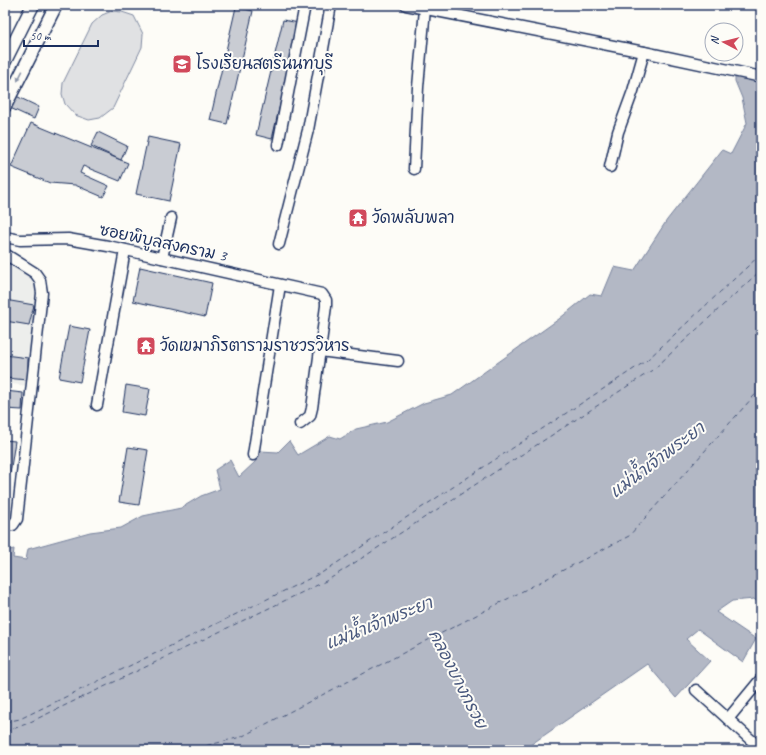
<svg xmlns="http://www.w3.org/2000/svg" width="766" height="755" font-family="Caveat,'Playpen Sans Thai',sans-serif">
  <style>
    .built { fill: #edeeec }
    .green { fill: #e0e1e3; stroke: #7e88a0 }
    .water { fill: #b3b8c5; stroke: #76819c }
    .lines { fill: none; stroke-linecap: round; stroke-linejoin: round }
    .ferry { stroke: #49587d; stroke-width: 1; stroke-dasharray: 5 4; stroke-linecap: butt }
    .building { fill: #c9ccd3; stroke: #1b2f5e }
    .minor-casing { stroke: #1b2f5e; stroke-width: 13 }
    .major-casing { stroke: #1b2f5e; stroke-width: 15 }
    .minor { stroke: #fdfcf7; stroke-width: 10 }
    .major { stroke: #fdfcf7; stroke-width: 12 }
    .oneway { fill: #8c96aa }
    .labels { text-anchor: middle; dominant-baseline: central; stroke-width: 4; stroke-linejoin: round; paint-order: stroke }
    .poi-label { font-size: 16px; fill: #1b2f5e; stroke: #fdfcf7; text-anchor: start }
    .street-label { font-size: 16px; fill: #1b2f5e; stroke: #fdfcf7 }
    .water-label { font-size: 17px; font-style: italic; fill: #49587d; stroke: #fdfcf7 }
  </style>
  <rect width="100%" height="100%" fill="#fdfcf7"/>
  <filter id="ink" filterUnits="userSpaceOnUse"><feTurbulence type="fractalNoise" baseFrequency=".025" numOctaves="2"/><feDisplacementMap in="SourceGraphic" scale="8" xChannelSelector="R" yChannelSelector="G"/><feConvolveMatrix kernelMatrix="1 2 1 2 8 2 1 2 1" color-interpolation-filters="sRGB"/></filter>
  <g filter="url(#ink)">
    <polygon class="built" points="5,260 30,274 35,280 38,294 27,386 5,383"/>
    <polygon class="green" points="112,11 122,12 134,16 143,34 142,47 113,108 100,118 89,120 75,115 65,104 62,94 63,83 92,24 102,15"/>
    <polygon class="water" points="735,71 761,75 761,605 754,599 732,601 716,612 756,639 743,662 698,629 686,639 710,661 676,698 647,664 523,750 5,750 5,551 14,549 13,558 26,560 28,549 90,532 121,528 143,516 181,508 201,496 220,489 215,470 230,460 239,477 255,462 260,451 278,452 289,441 298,455 330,436 340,439 356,429 387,422 424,403 452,395 559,319 590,294 602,296 614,267 634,271 667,220 722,150 731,154 747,123 742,98 735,81"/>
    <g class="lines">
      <g class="ferry">
        <polyline points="5,722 20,719 323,572 646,361 761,254"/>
        <polyline points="5,732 26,724 328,580 654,369 761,270"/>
        <polyline points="189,750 241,737 629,536 761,388"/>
      </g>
    </g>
    <g class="building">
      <polygon points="134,5 151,5 150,10"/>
      <polygon points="266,5 295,5 294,11"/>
      <polygon points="236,7 253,11 227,124 210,120"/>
      <polygon points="283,20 299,23 272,139 256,135"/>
      <polygon points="14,95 39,107 34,119 8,107"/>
      <polygon points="31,123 128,163 120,181 83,166 80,173 109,186 103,197 75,185 50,183 11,167"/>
      <polygon points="98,132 127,146 121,160 91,146"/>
      <polygon points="148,137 181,144 169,201 136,194"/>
      <polygon points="140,267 212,283 205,317 133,301"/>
      <polygon points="5,300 34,305 29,325 5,321"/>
      <polygon points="69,326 90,330 80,382 59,378"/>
      <polygon points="5,355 28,358 28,380 5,378"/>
      <polygon points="126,385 150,389 145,416 122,412"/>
      <polygon points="5,391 23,393 22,410 5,409"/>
      <polygon points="5,440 15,441 10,474 5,473"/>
      <polygon points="128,447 148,450 139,505 119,502"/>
    </g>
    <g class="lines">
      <defs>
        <g id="minor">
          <polyline points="406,5 644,52 757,76"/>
          <polyline points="278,145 305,5"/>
          <polyline points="610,167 618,132 633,91 644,52"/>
          <polyline points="414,169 418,87 425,9"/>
          <polyline points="5,237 20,240 68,239 108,246 322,294 326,300 326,306 312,408 310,416 300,424"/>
          <polyline points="279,244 308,130 331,5"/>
          <polyline points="5,254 35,273 40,280 42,293 17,519 13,525 5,525"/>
          <polyline points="162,258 171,218"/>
          <polyline points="320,351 398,361"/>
          <polyline points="97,405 125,250"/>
          <polyline points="253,455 280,285"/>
          <polyline points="696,690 761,749"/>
          <polyline points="728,719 761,679"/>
        </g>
        <g id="major">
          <polyline points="5,61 33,5"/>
          <polyline points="5,106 56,5"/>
        </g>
      </defs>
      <use href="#minor" class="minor-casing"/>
      <use href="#major" class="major-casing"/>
      <use href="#minor" class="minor"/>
      <use href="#major" class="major"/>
    </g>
    <defs><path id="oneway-solid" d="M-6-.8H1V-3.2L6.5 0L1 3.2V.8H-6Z"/></defs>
    <use class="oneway" href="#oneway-solid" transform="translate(20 76) rotate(117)"/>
  </g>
  <defs>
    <symbol id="school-square" viewBox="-11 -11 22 22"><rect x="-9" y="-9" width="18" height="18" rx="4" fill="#d1495b" stroke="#fdfcf7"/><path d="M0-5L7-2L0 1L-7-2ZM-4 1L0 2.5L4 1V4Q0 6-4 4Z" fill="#fff"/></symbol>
    <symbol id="temple-square" viewBox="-11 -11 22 22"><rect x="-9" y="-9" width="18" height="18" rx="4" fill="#d1495b" stroke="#fdfcf7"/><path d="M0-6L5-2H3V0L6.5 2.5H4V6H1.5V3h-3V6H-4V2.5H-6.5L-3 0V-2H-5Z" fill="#fff"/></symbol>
  </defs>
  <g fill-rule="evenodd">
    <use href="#school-square" x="171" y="53" width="22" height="22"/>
    <use href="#temple-square" x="347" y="207" width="22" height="22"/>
    <use href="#temple-square" x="135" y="335" width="22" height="22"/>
  </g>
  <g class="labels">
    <g class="poi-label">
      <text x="196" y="64">โรงเรียนสตรีนนทบุรี</text>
      <text x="372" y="218">วัดพลับพลา</text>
      <text x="160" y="346">วัดเขมาภิรตารามราชวรวิหาร</text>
    </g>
    <g class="street-label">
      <text transform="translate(163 243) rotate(12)">ซอยพิบูลสงคราม 3</text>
    </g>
    <g class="water-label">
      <text transform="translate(657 460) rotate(-37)">แม่น้ำเจ้าพระยา</text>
      <text transform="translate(379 623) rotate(-22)">แม่น้ำเจ้าพระยา</text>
      <text transform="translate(458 679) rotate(63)">คลองบางกรวย</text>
    </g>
  </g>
  <rect width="766" height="755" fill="none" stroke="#fdfcf7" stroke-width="20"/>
  <rect x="10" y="10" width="746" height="735" fill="none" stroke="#1b2f5e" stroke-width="1.5" filter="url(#ink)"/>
  <g transform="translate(724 42) rotate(277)"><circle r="19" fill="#fdfcf7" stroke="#a3aaba"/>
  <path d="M0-3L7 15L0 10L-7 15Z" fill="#d1495b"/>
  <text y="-6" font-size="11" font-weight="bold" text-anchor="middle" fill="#1b2f5e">N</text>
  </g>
  <path d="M24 40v6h74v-6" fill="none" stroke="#1b2f5e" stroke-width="2"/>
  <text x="30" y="40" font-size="12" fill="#1b2f5e" stroke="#fdfcf7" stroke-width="3" paint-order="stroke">50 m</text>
</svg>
